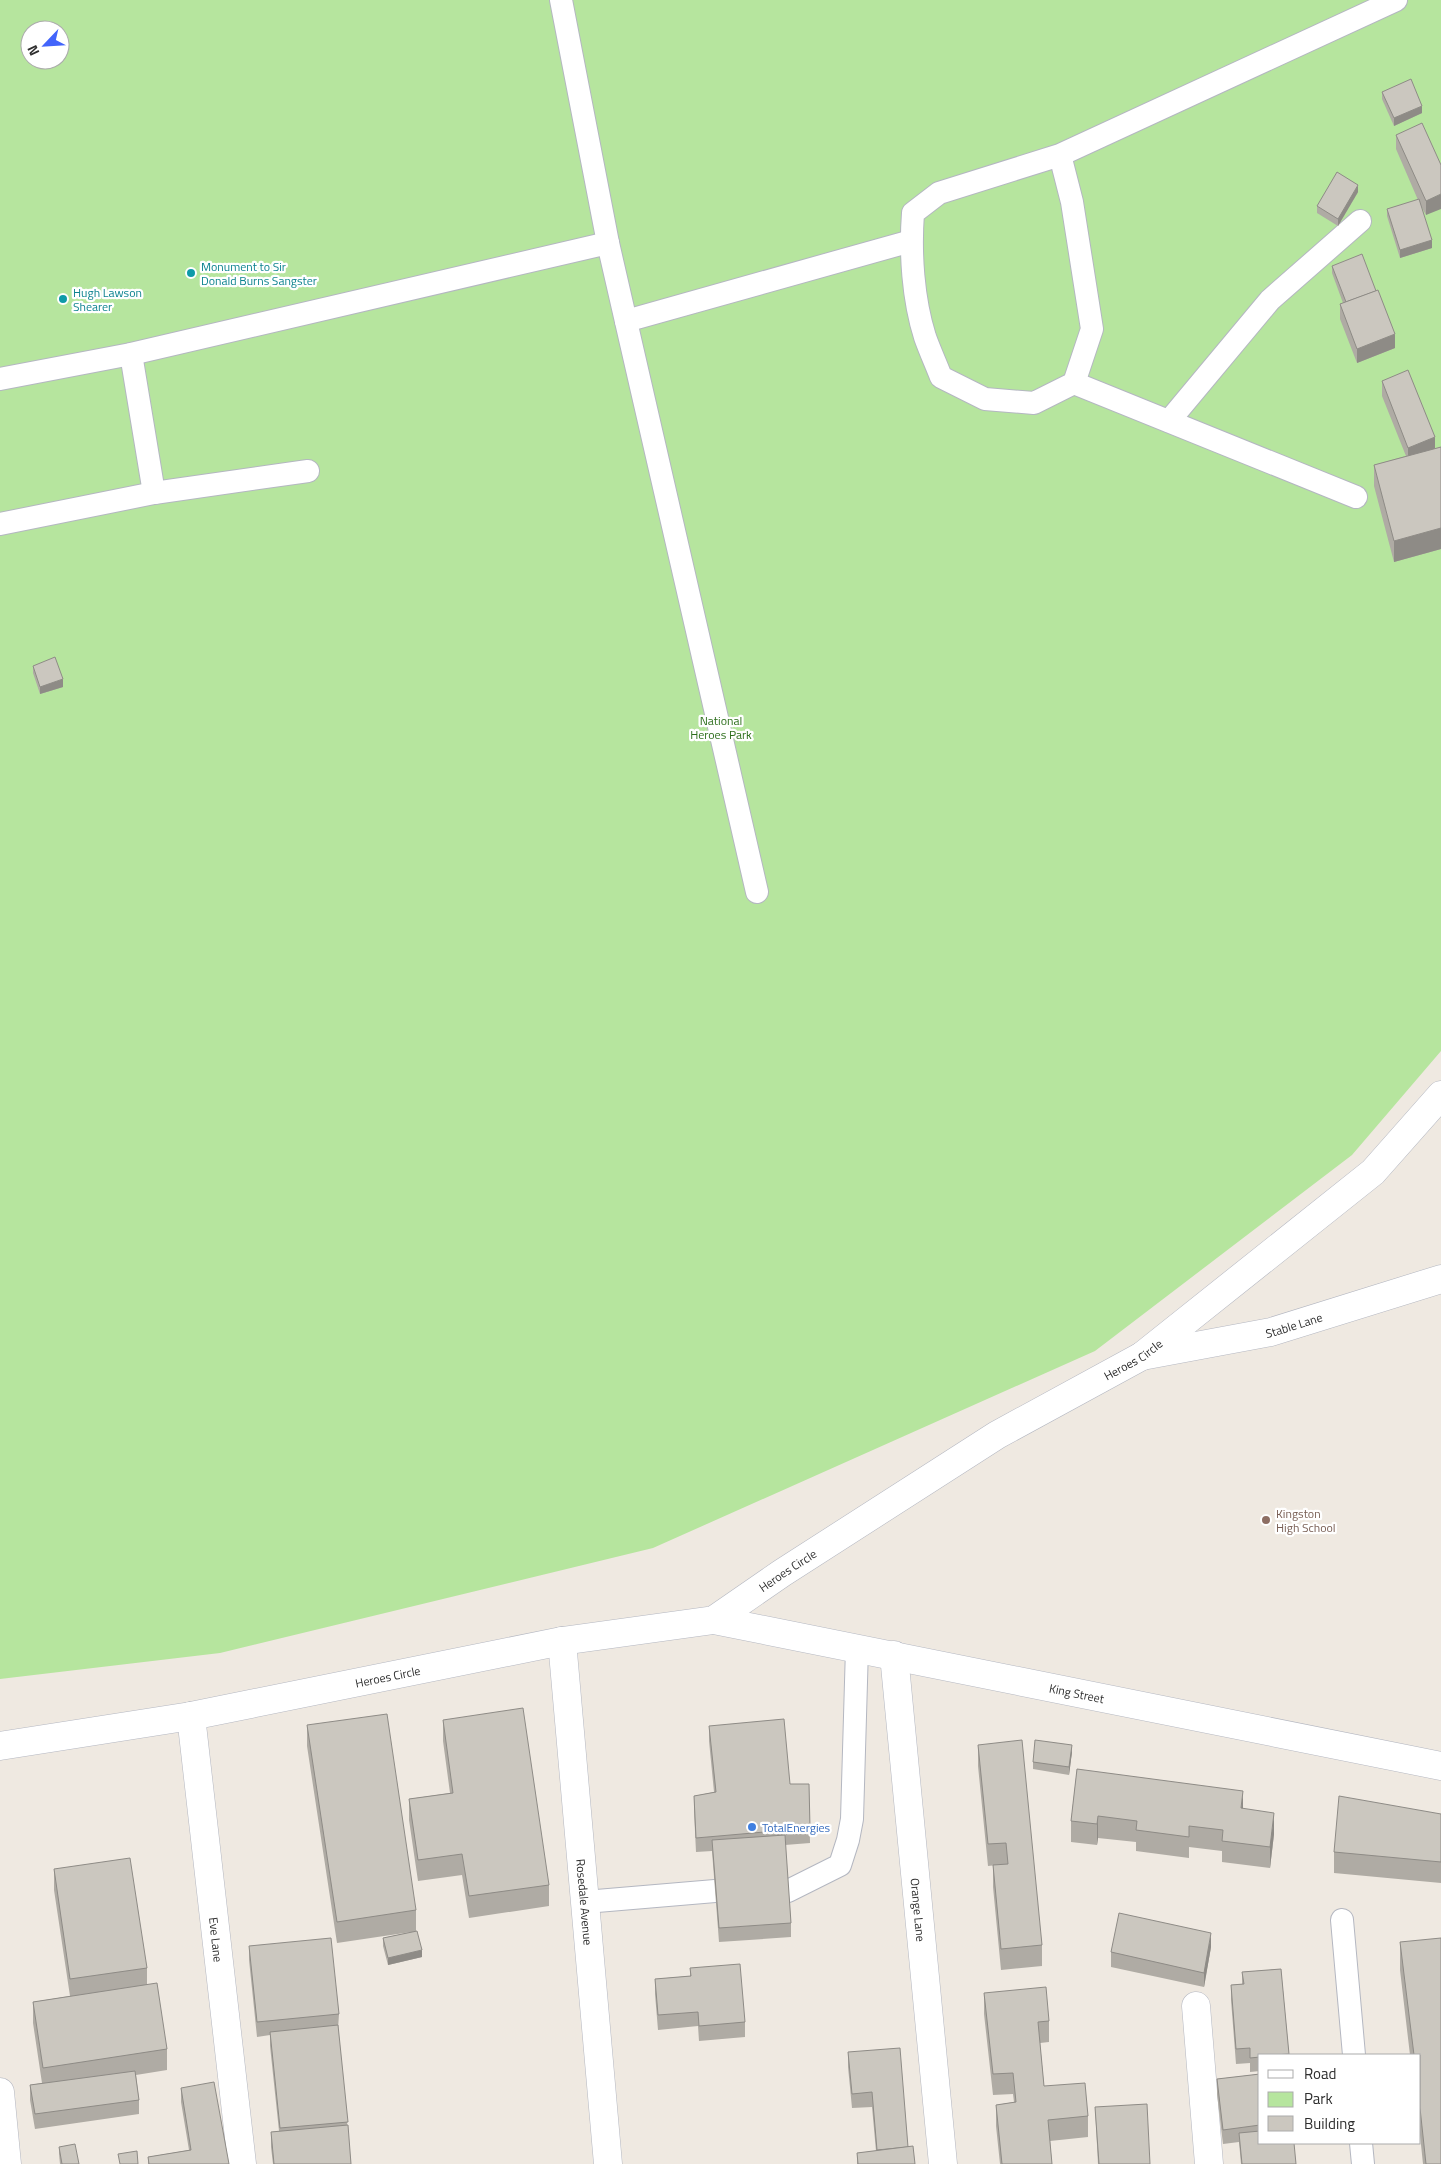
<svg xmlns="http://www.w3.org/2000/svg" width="1441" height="2164" font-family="'Titillium Web',sans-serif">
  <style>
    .green { fill: #b6e59e; fill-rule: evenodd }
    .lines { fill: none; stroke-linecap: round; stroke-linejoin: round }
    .service-casing { stroke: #b4b7c1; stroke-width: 24 }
    .minor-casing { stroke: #b4b7c1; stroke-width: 29 }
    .tertiary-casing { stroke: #b4b7c1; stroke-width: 29 }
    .secondary-casing { stroke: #b4b7c1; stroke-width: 29 }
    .service { stroke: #fff; stroke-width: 22 }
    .minor { stroke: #fff; stroke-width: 28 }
    .tertiary { stroke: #fff; stroke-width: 28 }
    .secondary { stroke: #fff; stroke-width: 28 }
    .wall { fill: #afaba4 }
    .shaded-wall { fill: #8e8b86 }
    .building { fill: #cbc7bf; stroke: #8e8b86 }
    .culture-dot { fill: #0f9aa8; stroke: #fff; stroke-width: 2 }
    .education-dot { fill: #8d6e63; stroke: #fff; stroke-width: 2 }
    .shop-dot { fill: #3f7fe0; stroke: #fff; stroke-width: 2 }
    .labels { text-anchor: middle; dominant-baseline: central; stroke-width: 4.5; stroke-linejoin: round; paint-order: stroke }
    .culture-label { font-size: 12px; fill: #0d838f; stroke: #fff; text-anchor: start }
    .park-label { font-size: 12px; fill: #2c6e1b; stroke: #fff }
    .street-label { font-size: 12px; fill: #2e2e2e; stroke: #fff }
    .education-label { font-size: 12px; fill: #785e54; stroke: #fff; text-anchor: start }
    .shop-label { font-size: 12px; fill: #366cbe; stroke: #fff; text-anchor: start }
  </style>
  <rect width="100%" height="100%" fill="#efe9e1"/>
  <path class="green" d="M0 0H1441V1051L1352 1155 1095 1351 653 1548 220 1653 0 1679ZM30 30H60V60H30Z"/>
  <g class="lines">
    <defs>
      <g id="service">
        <polyline points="561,0 608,243 757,892"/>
        <path d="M1060 155 1072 202 1092 329 1074 383 1034 403 985 399 941 377C936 364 930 351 925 337 913 299 910 253 913 213L939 193 1060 155 1396 0"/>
        <polyline points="626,321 911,241"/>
        <polyline points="131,354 154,493"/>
        <polyline points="0,379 131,354 608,243"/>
        <polyline points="1074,383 1356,497"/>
        <polyline points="1169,421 1270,300 1360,221"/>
        <polyline points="0,524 154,493 308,471"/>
        <polyline points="788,1891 840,1865 848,1840 852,1819 857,1648"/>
        <polyline points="585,1902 715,1891"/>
        <polyline points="1342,1920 1354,2055"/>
        <polyline points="1361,2143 1363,2164"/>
      </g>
      <g id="minor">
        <path id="s1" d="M1142 1356 1271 1332 1441 1279"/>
        <path id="s2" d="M562 1641 608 2164"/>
        <path id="s3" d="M894 1655 943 2164"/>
        <path id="s4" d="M191 1716 242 2164"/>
        <polyline points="1196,2006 1209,2164"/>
        <polyline points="0,2092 7,2164"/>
      </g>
      <g id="tertiary">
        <path id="s5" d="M714 1620 1441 1766"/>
      </g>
      <g id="secondary">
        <path id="s6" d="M0 1746 191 1716 562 1641 714 1620 782 1573 997 1435 1142 1356 1373 1172 1441 1095"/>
      </g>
    </defs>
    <use href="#service" class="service-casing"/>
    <use href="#minor" class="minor-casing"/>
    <use href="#tertiary" class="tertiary-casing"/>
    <use href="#secondary" class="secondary-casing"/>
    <use href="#service" class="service"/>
    <use href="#minor" class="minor"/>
    <use href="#tertiary" class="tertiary"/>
    <use href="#secondary" class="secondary"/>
  </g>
  <g class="wall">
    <polygon points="1382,92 1422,113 1394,126 1382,99"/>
    <polygon points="1396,135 1441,165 1426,215 1421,206 1432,248 1400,258 1387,216 1387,209 1418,200 1396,149"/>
    <polygon points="1358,192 1338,226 1317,213 1317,206"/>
    <polygon points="1332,266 1395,348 1357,363 1340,319 1340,304 1343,303 1332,273"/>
    <polygon points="1382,381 1435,449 1441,447 1441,549 1394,562 1374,486 1374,465 1406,456 1382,396"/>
    <polygon points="33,666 63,687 40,694 33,673"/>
    <polygon points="443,1720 549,1885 549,1906 469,1918 462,1875 418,1881 409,1820 409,1799 450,1793 443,1741"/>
    <polygon points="307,1725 416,1910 416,1931 422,1957 388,1965 383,1946 383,1938 411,1932 337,1943 307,1746"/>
    <polygon points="709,1726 790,1784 809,1784 810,1843 785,1845 791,1923 791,1937 719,1942 712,1851 696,1852 694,1811 694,1796 714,1792 709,1741"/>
    <polygon points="978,1745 1042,1945 1042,1966 1001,1970 993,1887 993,1865 1006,1864 988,1866 978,1766"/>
    <polygon points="1072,1752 1069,1775 1033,1769 1033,1762"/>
    <polygon points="1077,1769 1243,1808 1274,1834 1270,1868 1222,1862 1222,1851 1189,1847 1189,1858 1136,1851 1136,1842 1098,1838 1097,1845 1071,1842 1071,1821"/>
    <polygon points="1441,1814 1441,1883 1334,1873 1334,1852"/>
    <polygon points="54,1869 147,1968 147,1984 167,2049 167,2070 136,2075 139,2100 139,2114 35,2129 30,2100 30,2085 42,2083 33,2023 33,2002 70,1996 54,1890"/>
    <polygon points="1400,1942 1441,2164 1423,2164 1420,2135 1420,2055 1410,2055 1400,1970"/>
    <polygon points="249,1946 339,2014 338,2029 351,2164 273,2164 271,2147 271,2132 279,2131 270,2046 270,2035 257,2037 249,1960"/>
    <polygon points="1211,1947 1204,1987 1111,1967 1111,1952"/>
    <polygon points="690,1968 745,2022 745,2037 699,2041 698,2026 658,2030 655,1994 655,1979 690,1976"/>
    <polygon points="1281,1969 1289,2055 1260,2055 1260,2071 1250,2072 1250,2063 1236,2064 1231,2000 1231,1985 1242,1984 1242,1972"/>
    <polygon points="984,1993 1049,2021 1049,2042 1040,2043 1044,2086 1088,2116 1088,2137 1050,2141 1052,2164 1000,2164 996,2126 996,2105 1014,2102 1013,2094 993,2095 984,2014"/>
    <polygon points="848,2052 908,2147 915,2164 857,2164 857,2153 876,2151 872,2107 852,2108 848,2067"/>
    <polygon points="1260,2074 1260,2143 1296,2164 1241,2164 1239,2142 1223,2144 1217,2094 1217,2079"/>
    <polygon points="181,2088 229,2164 148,2164 148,2157 189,2150 181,2102"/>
    <polygon points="1095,2107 1150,2164 1098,2164"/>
    <polygon points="59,2147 79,2164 60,2164 59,2154"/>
  </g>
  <g class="shaded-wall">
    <polygon points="1422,106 1422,113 1394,126 1394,118"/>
    <polygon points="1358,185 1358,192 1338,226 1338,219"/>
    <polygon points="1441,194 1441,209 1426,215 1426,201"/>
    <polygon points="1432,240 1432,248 1400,258 1400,250"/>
    <polygon points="1395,334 1395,348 1357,363 1357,349"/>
    <polygon points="1435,437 1435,452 1408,463 1408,448"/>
    <polygon points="1441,528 1441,549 1394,562 1394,541"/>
    <polygon points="63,679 63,687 40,694 40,687"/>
    <polygon points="1072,1745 1072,1752 1069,1775 1069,1767"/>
    <polygon points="1243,1791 1243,1812 1241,1808"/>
    <polygon points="1274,1813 1274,1834 1270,1868 1270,1847"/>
    <polygon points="1098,1816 1098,1838 1097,1845 1097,1824"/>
    <polygon points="1211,1933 1211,1947 1204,1987 1204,1973"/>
    <polygon points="422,1950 422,1957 388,1965 388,1958"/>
  </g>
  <g class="building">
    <polygon points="1411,79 1422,106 1394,118 1382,92"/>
    <polygon points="1422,123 1441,165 1441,194 1426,201 1396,135"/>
    <polygon points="1337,172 1358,185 1338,219 1317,206"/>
    <polygon points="1419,199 1432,240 1400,250 1387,209"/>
    <polygon points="1362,254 1376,291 1346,302 1332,266"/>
    <polygon points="1378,290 1395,334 1357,349 1340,304"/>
    <polygon points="1408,370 1435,437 1408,448 1382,381"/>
    <polygon points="1441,447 1441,528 1394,541 1374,465"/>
    <polygon points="55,657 63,679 40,687 33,666"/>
    <polygon points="523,1708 549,1885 469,1896 462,1854 418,1860 409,1799 453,1793 443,1720"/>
    <polygon points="387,1714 416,1910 337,1922 307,1725"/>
    <polygon points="784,1719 790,1784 809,1784 810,1828 696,1838 694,1796 716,1792 709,1726"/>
    <polygon points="1022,1740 1042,1945 1001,1949 993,1865 1008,1864 1006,1843 988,1844 978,1745"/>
    <polygon points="1035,1740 1072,1745 1069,1767 1033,1762"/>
    <polygon points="1077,1769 1243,1791 1241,1808 1274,1813 1270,1847 1222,1841 1223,1830 1189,1826 1189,1837 1136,1830 1137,1821 1098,1816 1097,1824 1071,1821"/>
    <polygon points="1339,1796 1441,1814 1441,1862 1334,1852"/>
    <polygon points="785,1835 791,1923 719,1928 712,1840"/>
    <polygon points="130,1858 147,1968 70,1979 54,1869"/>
    <polygon points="1119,1913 1211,1933 1204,1973 1111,1952"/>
    <polygon points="417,1931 422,1950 388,1958 383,1938"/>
    <polygon points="331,1938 339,2014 257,2022 249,1946"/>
    <polygon points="1441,1938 1441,2164 1426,2164 1420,2108 1420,2055 1414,2055 1400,1942"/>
    <polygon points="740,1964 745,2022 699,2026 698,2012 658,2015 655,1979 691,1976 690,1968"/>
    <polygon points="1281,1969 1289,2054 1274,2055 1260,2055 1260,2057 1250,2058 1250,2048 1236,2049 1231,1985 1244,1984 1242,1972"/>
    <polygon points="157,1983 167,2049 43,2068 33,2002"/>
    <polygon points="1046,1987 1049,2021 1038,2022 1044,2086 1085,2083 1088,2116 1048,2120 1052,2164 1002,2164 996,2105 1016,2102 1013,2073 993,2074 984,1993"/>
    <polygon points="338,2025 348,2122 280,2128 270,2032"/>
    <polygon points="900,2048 908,2147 877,2150 872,2092 852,2094 848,2052"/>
    <polygon points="135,2071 139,2100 35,2114 30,2085"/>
    <polygon points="1260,2074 1260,2125 1223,2130 1217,2079"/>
    <polygon points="214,2082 229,2164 149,2164 148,2157 191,2150 181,2088"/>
    <polygon points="1147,2104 1150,2164 1099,2164 1095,2107"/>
    <polygon points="348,2125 351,2164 274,2164 271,2132"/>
    <polygon points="1260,2131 1260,2143 1294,2143 1296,2164 1242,2164 1239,2133"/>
    <polygon points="75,2144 79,2164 62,2164 59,2147"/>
    <polygon points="913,2146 915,2164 858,2164 857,2153"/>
    <polygon points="137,2151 138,2164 120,2164 118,2154"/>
  </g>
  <g class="culture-dot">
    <circle cx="191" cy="273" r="5"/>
    <circle cx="63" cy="299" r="5"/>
  </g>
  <circle class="education-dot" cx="1266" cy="1520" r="5"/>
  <circle class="shop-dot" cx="752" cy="1827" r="5"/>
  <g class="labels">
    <g class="culture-label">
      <text x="201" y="266">Monument to Sir<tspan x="201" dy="14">Donald Burns Sangster</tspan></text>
      <text x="73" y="292">Hugh Lawson<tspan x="73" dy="14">Shearer</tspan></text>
    </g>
    <g class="park-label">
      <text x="721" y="720">National<tspan x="721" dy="14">Heroes Park</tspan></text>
    </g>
    <g class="street-label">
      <text stroke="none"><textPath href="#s1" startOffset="155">Stable Lane</textPath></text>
      <text stroke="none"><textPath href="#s6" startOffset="1219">Heroes Circle</textPath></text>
      <text stroke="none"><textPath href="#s6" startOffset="814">Heroes Circle</textPath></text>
      <text stroke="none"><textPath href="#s6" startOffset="394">Heroes Circle</textPath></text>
      <text stroke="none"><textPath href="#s5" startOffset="370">King Street</textPath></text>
      <text stroke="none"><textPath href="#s2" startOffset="262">Rosedale Avenue</textPath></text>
      <text stroke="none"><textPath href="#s3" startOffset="256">Orange Lane</textPath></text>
      <text stroke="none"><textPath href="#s4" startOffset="225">Eve Lane</textPath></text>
    </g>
    <g class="education-label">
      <text x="1276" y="1513">Kingston<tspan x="1276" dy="14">High School</tspan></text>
    </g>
    <g class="shop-label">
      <text x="762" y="1827">TotalEnergies</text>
    </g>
  </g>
  <rect x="1258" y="2054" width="162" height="90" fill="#ffffff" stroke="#ababab"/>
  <rect x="1268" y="2070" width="25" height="8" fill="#ffffff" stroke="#ababab"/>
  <text x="1304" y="2079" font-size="15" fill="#2e2e2e">Road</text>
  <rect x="1268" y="2092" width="25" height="15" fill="#b6e59e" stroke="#ababab"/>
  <text x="1304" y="2104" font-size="15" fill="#2e2e2e">Park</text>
  <rect x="1268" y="2116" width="25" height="15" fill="#cbc7bf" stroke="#ababab"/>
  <text x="1304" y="2129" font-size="15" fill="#2e2e2e">Building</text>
  <g transform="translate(45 45) rotate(245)"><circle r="24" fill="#ffffff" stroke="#ababab"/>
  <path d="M0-4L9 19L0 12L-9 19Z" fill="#4264fb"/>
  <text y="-8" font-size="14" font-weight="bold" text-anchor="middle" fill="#2e2e2e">N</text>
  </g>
</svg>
